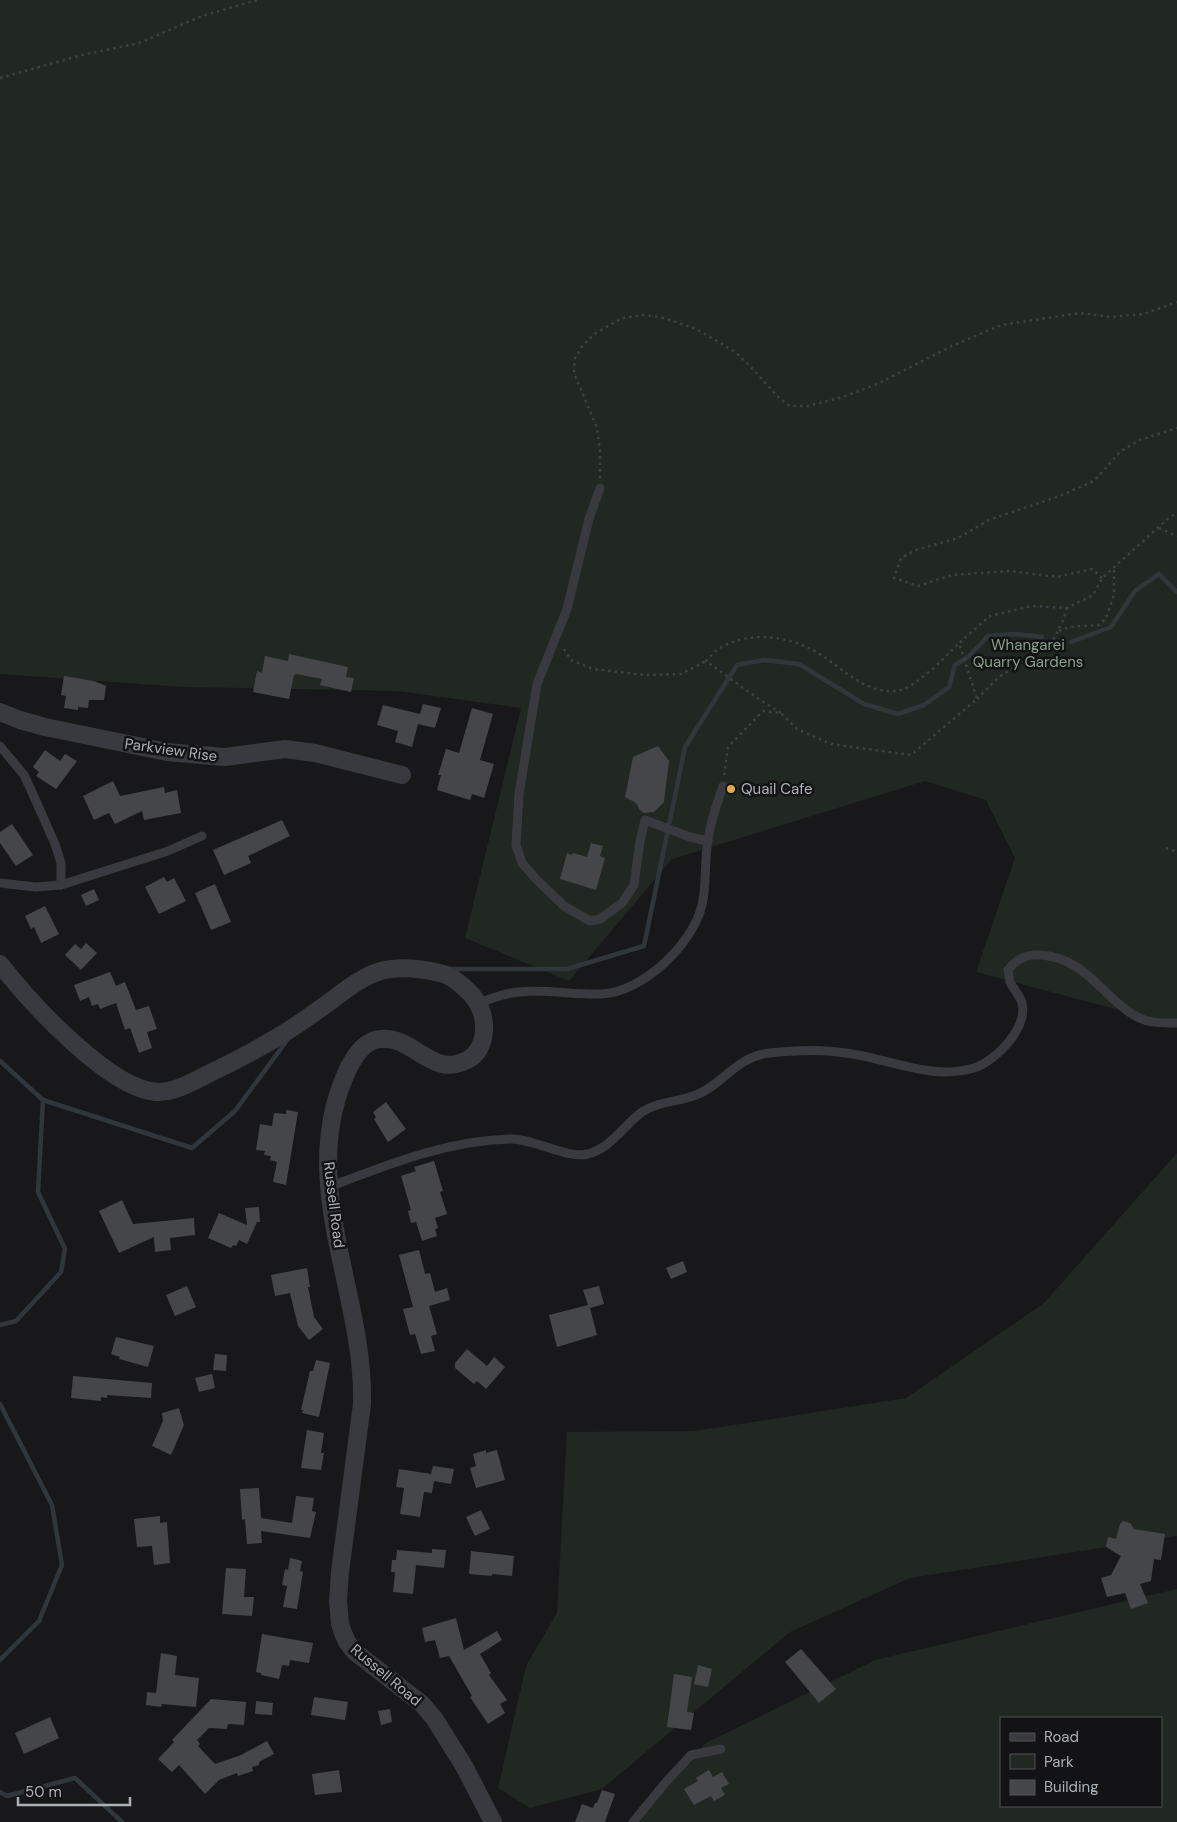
<svg xmlns="http://www.w3.org/2000/svg" width="1177" height="1822" font-family="'DM Sans',sans-serif">
  <style>
    .green { fill: #202821; fill-rule: evenodd }
    .lines { fill: none; stroke-linecap: round; stroke-linejoin: round }
    .stream { stroke: #2f373d; stroke-width: 4.5 }
    .building { fill: #45464a }
    .path { stroke: #3f4146; stroke-width: 2.5; stroke-dasharray: 2.5 4; stroke-linecap: butt }
    .lane { stroke: #393a3f; stroke-width: 9 }
    .street { stroke: #393a3f; stroke-width: 18 }
    .poi-dot { fill: #e4a946; stroke: #131315; stroke-width: 2 }
    .labels { text-anchor: middle; dominant-baseline: central; stroke-width: 5; stroke-linejoin: round; paint-order: stroke }
    .park-label { font-size: 15px; fill: #84a285; stroke: #131315 }
    .street-label { font-size: 15px; fill: #abb0b9; stroke: #131315 }
    .poi-label { font-size: 15px; fill: #abb0b9; stroke: #131315; text-anchor: start }
  </style>
  <rect width="100%" height="100%" fill="#18181a"/>
  <g class="green">
    <polygon points="0,0 1177,0 1177,1023 1168,1023 976,972 1015,858 986,800 925,781 672,859 569,981 465,938 521,708 398,691 183,687 0,674"/>
    <polygon points="1177,1153 1177,1536 910,1578 790,1632 602,1789 530,1808 498,1788 526,1666 557,1613 567,1432 695,1431 906,1398 1044,1303"/>
    <path d="M1177 1589V1822H632L706 1743 875 1660ZM1001 1718H1161V1806H1001Z"/>
  </g>
  <g class="lines">
    <g class="stream">
      <polyline points="1071,642 1111,627 1135,591 1159,574 1177,592"/>
      <polyline points="449,969 567,969 644,946 685,747 737,665 764,660 799,664 864,704 898,714 924,705 949,687 955,665 968,657 988,636 1015,634 1042,637"/>
      <polyline points="0,1061 43,1100 192,1148 235,1111 288,1039"/>
      <polyline points="0,1325 16,1321 61,1272 65,1249 38,1192 43,1100"/>
      <polyline points="0,1404 52,1505 62,1565 39,1621 0,1660"/>
      <polyline points="0,1792 7,1796 75,1778 122,1822"/>
    </g>
  </g>
  <g class="building">
    <polygon points="289,654 348,667 346,677 354,678 351,692 320,685 322,679 296,674 294,675 289,699 253,692 257,671 262,673 265,656 288,661"/>
    <polygon points="64,676 94,681 106,686 104,700 89,700 88,708 78,707 78,710 64,708 66,696 61,695"/>
    <polygon points="423,704 441,708 435,728 418,724 412,747 395,742 398,731 377,725 383,705 420,714"/>
    <polygon points="472,708 493,714 480,760 494,764 484,798 472,794 470,800 437,790 441,775 438,775 446,749 459,753"/>
    <polygon points="658,746 669,761 664,802 654,812 644,813 640,810 636,803 625,797 633,757"/>
    <polygon points="45,750 60,761 65,754 77,761 56,789 36,776 39,772 33,767"/>
    <polygon points="113,781 120,796 164,787 165,793 177,790 181,813 144,820 142,811 115,824 109,813 94,820 83,796"/>
    <polygon points="282,820 290,836 248,856 251,863 224,875 213,850"/>
    <polygon points="12,824 33,855 16,866 0,843 0,832"/>
    <polygon points="591,843 603,846 600,856 605,858 596,890 560,879 567,853 572,855 573,853 587,857"/>
    <polygon points="164,877 167,882 174,878 186,901 159,914 145,887"/>
    <polygon points="215,884 231,922 211,930 195,893"/>
    <polygon points="94,889 99,900 86,906 81,895"/>
    <polygon points="45,906 59,934 41,943 34,927 31,929 25,916"/>
    <polygon points="86,943 97,953 81,970 65,955 75,944 81,949"/>
    <polygon points="110,972 116,986 125,982 136,1010 149,1006 157,1029 147,1032 152,1048 139,1053 130,1028 125,1030 116,1003 100,1009 98,1004 92,1006 89,997 80,1001 74,985"/>
    <polygon points="386,1102 406,1129 388,1142 374,1119 376,1117 373,1112"/>
    <polygon points="286,1110 298,1112 286,1185 273,1182 277,1162 270,1160 271,1156 264,1155 265,1151 256,1150 260,1124 272,1126 274,1113 286,1114"/>
    <polygon points="434,1161 443,1191 440,1192 447,1214 435,1218 438,1228 435,1229 437,1236 422,1241 416,1222 411,1223 408,1211 411,1210 401,1176 416,1171 414,1167"/>
    <polygon points="122,1200 133,1224 194,1218 195,1235 170,1238 171,1250 155,1252 154,1237 119,1253 99,1211"/>
    <polygon points="259,1207 260,1222 257,1222 247,1244 239,1240 236,1246 233,1245 231,1248 208,1238 219,1213 247,1225 245,1208"/>
    <polygon points="419,1250 425,1274 430,1273 435,1292 447,1288 450,1300 429,1306 437,1334 431,1336 435,1351 421,1354 415,1334 410,1335 403,1309 413,1307 399,1255"/>
    <polygon points="683,1261 687,1272 671,1279 666,1268"/>
    <polygon points="307,1268 310,1287 308,1287 314,1317 323,1329 309,1340 298,1326 290,1293 275,1296 271,1275"/>
    <polygon points="187,1286 196,1307 175,1316 166,1295"/>
    <polygon points="599,1286 604,1304 590,1308 597,1335 557,1347 549,1315 588,1305 583,1290"/>
    <polygon points="116,1337 154,1346 148,1367 119,1359 120,1357 111,1354"/>
    <polygon points="467,1349 487,1366 494,1357 505,1367 486,1389 477,1381 474,1384 455,1368 455,1363"/>
    <polygon points="215,1354 227,1355 226,1371 213,1370"/>
    <polygon points="316,1360 330,1363 319,1417 302,1413 303,1410 301,1410 310,1371 313,1371"/>
    <polygon points="212,1374 215,1388 199,1392 195,1378"/>
    <polygon points="73,1376 152,1383 151,1398 107,1395 107,1398 101,1397 101,1401 71,1398"/>
    <polygon points="179,1408 184,1425 171,1455 152,1446 163,1421 162,1413"/>
    <polygon points="307,1430 324,1433 321,1453 324,1453 321,1470 301,1468"/>
    <polygon points="486,1450 486,1453 497,1450 505,1480 476,1488 470,1468 476,1466 473,1454"/>
    <polygon points="433,1466 454,1469 451,1484 434,1481 432,1493 424,1492 420,1517 400,1514 404,1488 396,1487 399,1469 431,1474"/>
    <polygon points="259,1488 261,1518 292,1523 296,1496 314,1498 312,1511 316,1512 310,1538 261,1531 262,1543 247,1544 245,1519 242,1520 240,1489"/>
    <polygon points="481,1510 490,1529 475,1536 466,1517"/>
    <polygon points="160,1516 160,1523 167,1522 170,1563 154,1565 152,1546 137,1547 134,1519"/>
    <polygon points="1123,1521 1130,1523 1134,1529 1165,1534 1161,1560 1154,1559 1151,1581 1140,1584 1148,1603 1131,1609 1125,1593 1107,1597 1101,1578 1111,1575 1121,1556 1106,1547 1108,1537 1116,1539 1120,1524"/>
    <polygon points="432,1549 446,1550 444,1568 416,1565 413,1594 393,1592 395,1572 391,1572 392,1560 396,1560 397,1550 432,1553"/>
    <polygon points="471,1551 514,1556 512,1576 492,1574 492,1576 469,1574"/>
    <polygon points="290,1558 302,1561 300,1571 303,1572 297,1609 283,1607 287,1586 282,1585 285,1569 288,1570"/>
    <polygon points="226,1568 246,1569 244,1597 254,1597 252,1616 222,1614"/>
    <polygon points="456,1618 464,1650 497,1631 502,1640 480,1654 491,1673 489,1675 507,1700 500,1704 505,1713 488,1724 470,1697 472,1696 449,1656 440,1658 435,1640 425,1642 422,1628"/>
    <polygon points="262,1634 313,1643 309,1663 290,1660 289,1666 282,1665 279,1679 261,1675 261,1673 256,1672"/>
    <polygon points="801,1649 836,1689 819,1703 785,1662"/>
    <polygon points="161,1653 177,1656 175,1675 199,1678 196,1707 162,1704 161,1707 146,1705 147,1692 156,1693"/>
    <polygon points="698,1665 712,1669 708,1687 694,1684"/>
    <polygon points="674,1674 692,1677 687,1712 694,1713 691,1730 667,1727"/>
    <polygon points="314,1697 348,1702 345,1720 311,1715"/>
    <polygon points="211,1699 246,1702 244,1725 228,1724 227,1729 209,1728 197,1740 200,1744 198,1746 215,1764 241,1755 267,1741 274,1754 259,1762 259,1765 252,1767 253,1771 238,1776 237,1773 219,1780 205,1794 179,1765 172,1772 158,1759 174,1742 172,1740"/>
    <polygon points="256,1701 273,1703 272,1715 255,1714"/>
    <polygon points="390,1709 392,1722 381,1725 378,1711"/>
    <polygon points="50,1717 59,1738 24,1754 15,1733"/>
    <polygon points="339,1770 342,1792 315,1795 312,1774"/>
    <polygon points="709,1770 713,1777 722,1772 729,1784 721,1788 725,1795 714,1801 711,1796 694,1805 684,1789 698,1781 696,1778"/>
    <polygon points="602,1790 615,1794 605,1822 575,1822 582,1804 593,1808 595,1803 597,1803"/>
  </g>
  <g class="lines">
    <g class="path">
      <polyline points="0,78 82,55 139,43 202,16 257,0"/>
      <polyline points="600,478 600,450 597,428 576,378 574,370 575,358 583,345 596,333 622,318 644,315 660,317 673,321 696,329 717,341 735,352 750,366 779,398 790,406 808,406 843,397 877,384 952,346 1001,325 1080,313 1110,317 1144,314 1177,302"/>
      <polyline points="1159,528 1177,536"/>
      <polyline points="1102,578 1092,569 1057,577 1011,571 952,575 918,586 894,578 901,558 916,550 958,538 989,520 1057,497 1094,481 1121,451 1140,440 1177,428"/>
      <polyline points="1059,631 1070,627 1099,625 1106,618 1114,595 1114,567"/>
      <polyline points="564,649 571,660 593,669 645,675 681,674 706,661"/>
      <polyline points="977,699 999,677 1051,644 1062,623 1067,608"/>
      <path d="M781 713 757 698 706 661C710 657 715 651 720 648 751 630 789 636 818 653 843 668 865 694 896 691 915 689 945 657 959 643"/>
      <polyline points="724,775 728,747 763,711 781,713 797,729 831,744 911,755 977,699 959,643 990,616 1032,606 1067,608 1093,595 1102,578 1170,517 1177,513"/>
      <polyline points="1166,848 1177,852"/>
    </g>
    <g class="lane">
      <polyline points="600,488 589,519 567,609 537,684 519,794 516,845 522,863 536,879 564,906 590,921 600,919 622,903 634,885 640,841 645,820 690,837 707,841"/>
      <polyline points="0,746 24,775 31,790 55,844 61,863 61,885"/>
      <polyline points="0,883 35,887 61,885 168,851 202,836"/>
      <path d="M479 1003C492 998 505 993 519 992 544 989 576 995 602 994 643 992 693 944 702 905 707 884 704 862 708 841 710 822 717 804 723 786"/>
      <path d="M329 1187C387 1165 445 1141 509 1139 533 1138 566 1159 588 1154 611 1148 624 1125 642 1112 659 1101 678 1102 696 1095 723 1085 735 1057 769 1053 795 1050 820 1049 846 1053 887 1058 932 1081 974 1068 996 1061 1028 1028 1022 1003 1020 995 1013 989 1010 982 1009 978 1009 973 1008 970 1017 958 1027 954 1041 955 1083 958 1099 991 1129 1012 1146 1024 1158 1023 1177 1023"/>
      <polyline points="633,1822 666,1782 691,1755 721,1749"/>
    </g>
    <g class="street">
      <polyline points="0,712 20,720 45,727 167,752 225,757 285,749 315,753 402,775"/>
      <path d="M0 964C28 1000 111 1092 159 1092 175 1092 192 1082 206 1075 244 1057 280 1038 314 1013 363 979 375 958 440 973 453 976 463 986 472 995 481 1006 485 1017 484 1031 483 1043 479 1053 469 1059 432 1080 415 1036 381 1039 365 1040 356 1054 349 1067 294 1180 365 1290 362 1404L340 1572 338 1601 340 1624 343 1633 347 1642 355 1652 422 1704 434 1718 464 1766 493 1822"/>
    </g>
  </g>
  <circle class="poi-dot" cx="731" cy="789" r="5"/>
  <g class="labels">
    <g class="park-label">
      <text x="1028" y="645">Whangarei<tspan x="1028" dy="17">Quarry Gardens</tspan></text>
    </g>
    <g class="street-label">
      <text transform="translate(171 750) rotate(8)">Parkview Rise</text>
      <text transform="translate(334 1205) rotate(83)">Russell Road</text>
      <text transform="translate(386 1675) rotate(40)">Russell Road</text>
    </g>
    <g class="poi-label">
      <text x="741" y="789">Quail Cafe</text>
    </g>
  </g>
  <rect x="1000" y="1717" width="162" height="90" fill="#131315" stroke="#505257"/>
  <rect x="1010" y="1733" width="25" height="8" fill="#393a3f" stroke="#505257"/>
  <text x="1044" y="1742" font-size="15" fill="#abb0b9">Road</text>
  <rect x="1010" y="1754" width="25" height="15" fill="#202821" stroke="#505257"/>
  <text x="1044" y="1767" font-size="15" fill="#abb0b9">Park</text>
  <rect x="1010" y="1780" width="25" height="15" fill="#45464a" stroke="#505257"/>
  <text x="1044" y="1792" font-size="15" fill="#abb0b9">Building</text>
  <path d="M18 1797v8h112v-8" fill="none" stroke="#abb0b9" stroke-width="2.5"/>
  <text x="25" y="1797" font-size="15" fill="#abb0b9" stroke="#131315" stroke-width="4" paint-order="stroke">50 m</text>
</svg>
